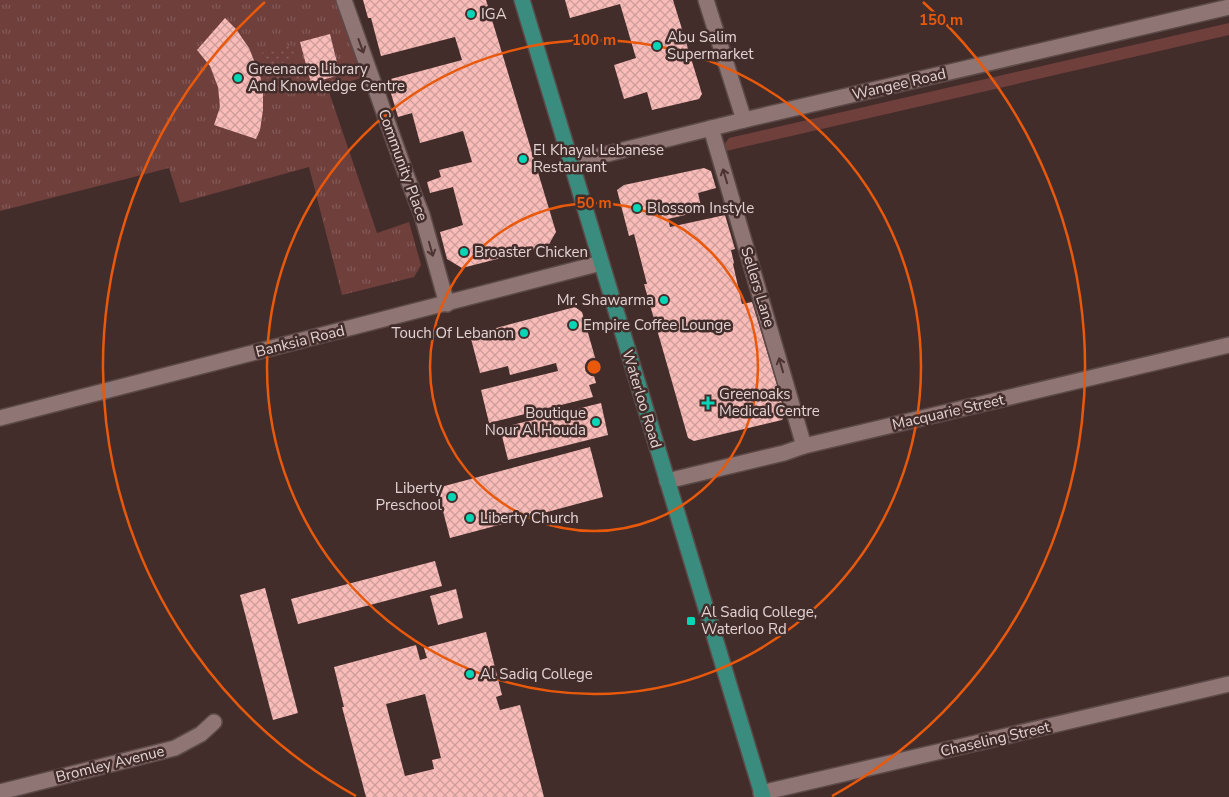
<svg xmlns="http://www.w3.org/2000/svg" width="1229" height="797" font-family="'Nunito Sans',sans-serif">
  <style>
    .grass { fill: #6f3f3c }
    .park { fill: url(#park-tufts) }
    .garden { fill: url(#garden-dots) }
    .building { fill: url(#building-cross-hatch); fill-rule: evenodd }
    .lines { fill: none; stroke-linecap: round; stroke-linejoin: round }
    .minor-casing { stroke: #5c4a49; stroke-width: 18 }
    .major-casing { stroke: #5c4a49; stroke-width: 18 }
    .minor { stroke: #8f7573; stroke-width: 15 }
    .major { stroke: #398c7e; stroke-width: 15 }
    .oneway { stroke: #4b3432 }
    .ring { fill: none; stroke: #e8590c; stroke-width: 2.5 }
    .poi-dot { fill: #07d5b6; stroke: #432d2b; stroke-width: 2 }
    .labels { text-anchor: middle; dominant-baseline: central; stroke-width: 5; stroke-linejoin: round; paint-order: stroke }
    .poi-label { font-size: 15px; fill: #e3d4d3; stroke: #432d2b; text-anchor: start }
    .street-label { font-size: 15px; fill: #e3d4d3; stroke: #432d2b }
    .centre { fill: #e8590c; stroke: #432d2b; stroke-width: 2.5 }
    .ring-label { font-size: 15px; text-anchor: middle; font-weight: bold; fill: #e8590c; stroke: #432d2b; stroke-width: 5; stroke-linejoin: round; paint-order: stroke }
  </style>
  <defs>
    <pattern id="park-tufts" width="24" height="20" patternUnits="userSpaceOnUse" patternTransform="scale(1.25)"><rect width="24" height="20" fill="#6f3f3c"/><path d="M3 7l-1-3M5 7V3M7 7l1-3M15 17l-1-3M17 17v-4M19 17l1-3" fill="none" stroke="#835a57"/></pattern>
    <pattern id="garden-dots" width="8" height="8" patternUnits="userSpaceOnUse" patternTransform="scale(1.25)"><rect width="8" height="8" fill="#6f3f3c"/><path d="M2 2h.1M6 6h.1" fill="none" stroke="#835a57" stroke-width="1.8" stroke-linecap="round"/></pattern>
    <pattern id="building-cross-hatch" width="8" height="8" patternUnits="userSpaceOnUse" patternTransform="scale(1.25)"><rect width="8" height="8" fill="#f9bcb8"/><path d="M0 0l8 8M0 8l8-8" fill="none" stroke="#cc9d9a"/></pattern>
  </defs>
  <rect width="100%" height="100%" fill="#432d2b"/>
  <polygon class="grass" points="1229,23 1229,35 726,151 724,145 729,138"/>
  <polygon class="park" points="0,0 339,0 362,69 361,78 328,89 377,233 409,222 421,265 414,277 342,295 309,167 180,203 169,168 0,211"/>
  <g class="garden">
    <polygon points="293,45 296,59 265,68 261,53"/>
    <polygon points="298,69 302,83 270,92 267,77"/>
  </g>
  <g class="building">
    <polygon points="363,0 486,0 556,232 548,246 462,268 447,259 440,232 463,225 453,187 430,193 427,182 441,177 439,170 472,162 463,131 420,143 412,113 398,117 387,80 462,60 455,37 381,56 371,18 368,18"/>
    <polygon points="565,0 673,0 702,94 699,99 652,110 647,92 624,99 614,65 636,58 620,4 570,18"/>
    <polygon points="225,18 236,29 249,48 260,75 263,90 263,110 260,130 256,139 214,125 220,107 218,87 210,66 197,50"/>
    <polygon points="330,34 340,75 311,83 300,42"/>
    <polygon points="704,168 711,171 716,188 698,193 702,211 668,219 670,227 725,215 735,249 731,250 734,263 733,264 742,304 752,302 786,414 782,420 694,441 688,438 644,284 647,284 634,234 629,236 617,190 624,185"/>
    <polygon points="575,307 582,312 598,368 592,369 596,383 589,385 593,397 489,423 481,390 558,371 556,363 510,375 508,366 480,373 470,335"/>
    <polygon points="601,403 608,435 508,460 500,428"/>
    <polygon points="590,447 603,497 450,538 437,488"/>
    <polygon points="435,561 442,586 298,624 291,599"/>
    <polygon points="265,588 298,713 273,720 240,595"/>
    <polygon points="456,589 463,618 438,625 430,596"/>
    <path d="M486 632 502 695 496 697 500 710 520 705 544 797H366L342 707H344L334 667 416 645 420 660 427 658 424 648ZM425 694 441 758 432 760 434 769 405 776 386 704Z"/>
  </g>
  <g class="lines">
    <defs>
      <g id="minor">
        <polyline points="344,0 407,177 422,215 447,304"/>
        <polyline points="706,0 744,120"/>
        <polyline points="711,128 804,446"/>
        <polyline points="571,163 744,120 1229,7"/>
        <polyline points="0,418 601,263"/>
        <polyline points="667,481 784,453 804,446 1229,345"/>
        <polyline points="0,792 175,748 201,734 214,722"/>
        <polyline points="761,793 1229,684"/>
      </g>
      <polyline id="major" points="522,0 763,797"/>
    </defs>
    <use href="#minor" class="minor-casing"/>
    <use href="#major" class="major-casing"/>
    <use href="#minor" class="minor"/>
    <use href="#major" class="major"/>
  </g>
  <defs><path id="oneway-shaft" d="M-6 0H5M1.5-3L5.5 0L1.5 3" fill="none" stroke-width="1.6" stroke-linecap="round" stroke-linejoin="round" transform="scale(1.25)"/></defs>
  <g class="oneway">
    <use href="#oneway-shaft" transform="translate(361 46) rotate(70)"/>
    <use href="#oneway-shaft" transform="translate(725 176) rotate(-107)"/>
    <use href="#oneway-shaft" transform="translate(431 249) rotate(74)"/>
    <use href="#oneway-shaft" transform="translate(781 365) rotate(-106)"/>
  </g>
  <g class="ring">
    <circle cx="594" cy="367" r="164"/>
    <circle cx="594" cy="367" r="327"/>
    <path d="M356 796A491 491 0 0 1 265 2M923 2A491 491 0 0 1 832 796"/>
  </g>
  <g class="poi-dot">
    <circle cx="471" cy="14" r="5"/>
    <circle cx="657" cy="46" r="5"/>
    <circle cx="238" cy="78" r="5"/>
    <circle cx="523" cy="159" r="5"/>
    <circle cx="637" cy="208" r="5"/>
    <circle cx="464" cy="252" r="5"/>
    <circle cx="664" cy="300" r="5"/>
    <circle cx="573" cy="325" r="5"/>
    <circle cx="524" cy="333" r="5"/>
    <path d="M705.5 395.5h5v5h5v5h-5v5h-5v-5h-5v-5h5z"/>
    <circle cx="596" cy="422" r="5"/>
    <circle cx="452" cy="497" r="5"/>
    <circle cx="470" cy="518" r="5"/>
    <rect x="686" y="616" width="10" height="10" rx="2.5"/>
    <circle cx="470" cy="674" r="5"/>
  </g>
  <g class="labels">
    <g class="poi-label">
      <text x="481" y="14">IGA</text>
      <text x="667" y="37">Abu Salim<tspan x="667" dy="17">Supermarket</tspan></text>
      <text x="248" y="69">Greenacre Library<tspan x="248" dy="17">And Knowledge Centre</tspan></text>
      <text x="533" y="150">El Khayal Lebanese<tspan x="533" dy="17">Restaurant</tspan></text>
      <text x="647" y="208">Blossom Instyle</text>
      <text x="474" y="252">Broaster Chicken</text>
      <text x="654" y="300" text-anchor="end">Mr. Shawarma</text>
      <text x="583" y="325">Empire Coffee Lounge</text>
      <text x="514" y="333" text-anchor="end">Touch Of Lebanon</text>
      <text x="719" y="394">Greenoaks<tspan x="719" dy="17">Medical Centre</tspan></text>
      <text x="586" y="413" text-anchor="end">Boutique<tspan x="586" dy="17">Nour Al Houda</tspan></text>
      <text x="442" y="488" text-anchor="end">Liberty<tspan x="442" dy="17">Preschool</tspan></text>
      <text x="480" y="518">Liberty Church</text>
      <text x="701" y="612">Al Sadiq College,<tspan x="701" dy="17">Waterloo Rd</tspan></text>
      <text x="480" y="674">Al Sadiq College</text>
    </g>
    <g class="street-label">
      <text transform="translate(899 84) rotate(-13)">Wangee Road</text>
      <text transform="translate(403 165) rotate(70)">Community Place</text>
      <text transform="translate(758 287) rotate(73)">Sellers Lane</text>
      <text transform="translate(300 341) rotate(-14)">Banksia Road</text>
      <text transform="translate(642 399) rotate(73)">Waterloo Road</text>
      <text transform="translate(948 412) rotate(-13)">Macquarie Street</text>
      <text transform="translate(995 739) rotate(-13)">Chaseling Street</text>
      <text transform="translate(110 764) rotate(-14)">Bromley Avenue</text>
    </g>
  </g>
  <circle cx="594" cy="367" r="8" class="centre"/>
  <g class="ring-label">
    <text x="941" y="25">150 m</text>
    <text x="594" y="45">100 m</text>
    <text x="594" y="208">50 m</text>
  </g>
</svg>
